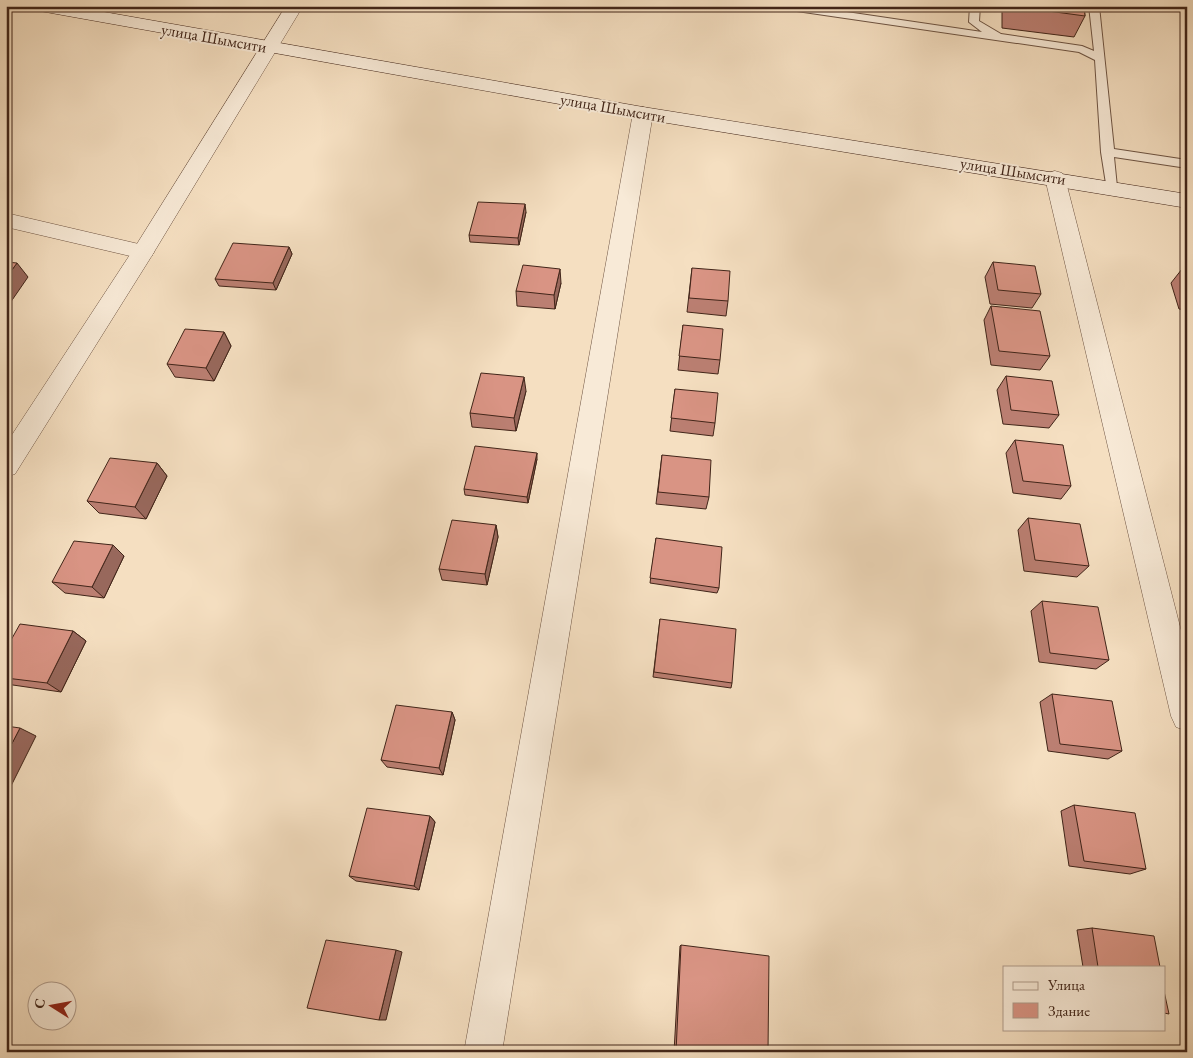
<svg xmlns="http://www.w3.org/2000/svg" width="1193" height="1058" font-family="'EB Garamond',serif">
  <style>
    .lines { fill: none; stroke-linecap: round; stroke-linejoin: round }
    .service-casing { stroke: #6e5443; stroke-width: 2 }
    .minor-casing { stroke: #6e5443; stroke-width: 1 }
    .tertiary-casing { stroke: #6e5443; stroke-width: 1 }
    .secondary-casing { stroke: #412519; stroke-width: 1 }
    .service { fill: #f8ead7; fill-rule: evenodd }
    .minor { fill: #f8ead7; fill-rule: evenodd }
    .tertiary { fill: #f8ead7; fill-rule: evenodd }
    .secondary { fill: #f8ead7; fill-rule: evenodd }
    .wall { fill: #bb7f72; stroke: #412519 }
    .shaded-wall { fill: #98685c; stroke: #412519 }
    .building { fill: #d99484; stroke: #412519 }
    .labels { text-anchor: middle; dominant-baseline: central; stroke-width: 4; stroke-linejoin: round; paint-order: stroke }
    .far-street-label { font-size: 16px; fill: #412519; stroke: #f8ead7 }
  </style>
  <rect width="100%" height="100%" fill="#f5dfc1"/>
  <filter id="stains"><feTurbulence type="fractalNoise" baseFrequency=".004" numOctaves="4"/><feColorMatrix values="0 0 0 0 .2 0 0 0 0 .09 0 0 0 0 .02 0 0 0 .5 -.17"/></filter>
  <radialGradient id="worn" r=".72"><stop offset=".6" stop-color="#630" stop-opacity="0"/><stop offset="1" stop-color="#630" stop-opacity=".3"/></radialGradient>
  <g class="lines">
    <defs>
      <polygon id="service" points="778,6 806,6 982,32 969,22 970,6 980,6 979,21 1001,34 1082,46 1094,51 1089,6 1099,6 1114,149 1187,160 1187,168 1114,157 1117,187 1111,191 1107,190 1101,152 1095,60 1079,52 783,9"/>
      <g id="minor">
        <polygon points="643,107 650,109 653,113 502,1052 464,1052 633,113 636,109"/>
        <polygon points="1055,171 1062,173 1065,178 1187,654 1187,731 1176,727 1171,716 1045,178 1048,173"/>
        <polygon points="6,213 143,245 151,247 154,252 151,257 143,259 6,227"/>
      </g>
      <polygon id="tertiary" points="286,6 303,6 151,257 15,474 6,477 6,444 135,247"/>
      <polygon id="secondary" points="32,6 70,6 643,107 1187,194 1187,208 643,119 40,11"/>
    </defs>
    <use href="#service" class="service-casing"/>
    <use href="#minor" class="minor-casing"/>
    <use href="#tertiary" class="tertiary-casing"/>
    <use href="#secondary" class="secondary-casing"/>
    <use href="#service" class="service"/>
    <use href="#minor" class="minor"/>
    <use href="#tertiary" class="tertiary"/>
    <use href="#secondary" class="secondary"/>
  </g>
  <g class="wall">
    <polygon points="1002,6 1084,6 1085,16 1074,37 1002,28"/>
    <polygon points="526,212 519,245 470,242 469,235"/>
    <polygon points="289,247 292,254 276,290 219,286 215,279"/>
    <polygon points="993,262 1041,294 1032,308 990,304 985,277"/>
    <polygon points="692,268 728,301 726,316 687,312"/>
    <polygon points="1182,269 1187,283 1187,310 1179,309 1171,283"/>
    <polygon points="561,283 555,309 517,306 516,291"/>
    <polygon points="991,306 1050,356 1040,370 991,365 984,320"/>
    <polygon points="683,325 720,360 718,374 678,370"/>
    <polygon points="224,332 231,346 214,381 175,377 167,364"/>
    <polygon points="1006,376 1059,415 1049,428 1003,424 997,390"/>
    <polygon points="675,389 715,423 713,436 670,431"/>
    <polygon points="526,391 516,431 472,427 470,413"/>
    <polygon points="1015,440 1071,486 1061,499 1013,493 1006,453"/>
    <polygon points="662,455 709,497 706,509 656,504"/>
    <polygon points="537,459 528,503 465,495 464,489"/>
    <polygon points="157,463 167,476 146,519 99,513 87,501"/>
    <polygon points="1028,518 1089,566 1077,577 1024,571 1018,530"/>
    <polygon points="496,525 498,537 487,585 442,580 439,569"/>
    <polygon points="656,538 719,588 717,593 650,583"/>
    <polygon points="124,556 104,598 65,593 52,582"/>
    <polygon points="1042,601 1109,660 1096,669 1039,662 1031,611"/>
    <polygon points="660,619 732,683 731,688 653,677"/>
    <polygon points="73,631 86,641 61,692 6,684 6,649"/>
    <polygon points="1052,694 1122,751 1108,759 1048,751 1040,702"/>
    <polygon points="452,712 455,720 443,775 387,767 381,760"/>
    <polygon points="1074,805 1146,869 1130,874 1069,866 1061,811"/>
    <polygon points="430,816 435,822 419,890 356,881 349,876"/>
    <polygon points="1092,928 1160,967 1083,967 1077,930"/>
    <polygon points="681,945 768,1052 674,1052 680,946"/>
  </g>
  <g class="shaded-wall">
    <polygon points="525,204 526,212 519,245 518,238"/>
    <polygon points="289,247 292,254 276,290 273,283"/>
    <polygon points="17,263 28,277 8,306 6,303 6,278"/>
    <polygon points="560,269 561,283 555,309 554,295"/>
    <polygon points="224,332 231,346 214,381 206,368"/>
    <polygon points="524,377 526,391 516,431 514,418"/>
    <polygon points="537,453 537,459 528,503 527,497"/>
    <polygon points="157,463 167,476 146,519 135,507"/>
    <polygon points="496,525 498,537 487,585 485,574"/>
    <polygon points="113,545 124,556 104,598 92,587"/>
    <polygon points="73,631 86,641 61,692 47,683"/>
    <polygon points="452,712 455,720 443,775 439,768"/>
    <polygon points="20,728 36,736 8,792 6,792 6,755"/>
    <polygon points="430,816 435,822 419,890 414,886"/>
    <polygon points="396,950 402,952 386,1020 379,1020"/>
  </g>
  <g class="building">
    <polygon points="1011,6 1084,6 1085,16"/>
    <polygon points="478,202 525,204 518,238 469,235"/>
    <polygon points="233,243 289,247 273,283 215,279"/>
    <polygon points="6,262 17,263 6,278"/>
    <polygon points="993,262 1035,266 1041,294 998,290"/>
    <polygon points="523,265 560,269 554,295 516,291"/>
    <polygon points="692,268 730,271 728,301 689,298"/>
    <polygon points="1182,269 1187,269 1187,283"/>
    <polygon points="991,306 1040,311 1050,356 999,351"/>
    <polygon points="683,325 723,329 720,360 679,356"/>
    <polygon points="185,329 224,332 206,368 167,364"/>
    <polygon points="481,373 524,377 514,418 470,413"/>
    <polygon points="1006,376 1052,381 1059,415 1011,410"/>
    <polygon points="675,389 718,393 715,423 671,418"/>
    <polygon points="1015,440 1063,445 1071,486 1023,481"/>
    <polygon points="475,446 537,453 527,497 464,489"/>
    <polygon points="662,455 711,460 709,497 658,492"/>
    <polygon points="110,458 157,463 135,507 87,501"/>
    <polygon points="1028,518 1080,524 1089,566 1035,560"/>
    <polygon points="452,520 496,525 485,574 439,569"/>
    <polygon points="656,538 722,547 719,588 650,578"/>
    <polygon points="74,541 113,545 92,587 52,582"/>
    <polygon points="1042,601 1098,607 1109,660 1050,653"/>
    <polygon points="660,619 736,629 732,683 654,672"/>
    <polygon points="20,624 73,631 47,683 6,678 6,649"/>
    <polygon points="1052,694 1112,701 1122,751 1060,744"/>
    <polygon points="396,705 452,712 439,768 381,760"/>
    <polygon points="6,726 20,728 6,755"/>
    <polygon points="1074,805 1135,813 1146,869 1084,861"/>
    <polygon points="367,808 430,816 414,886 349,876"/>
    <polygon points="1092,928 1154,936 1160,967 1098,967"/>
    <polygon points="326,940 396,950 379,1020 307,1008"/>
    <polygon points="681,945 769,956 768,1052 676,1052"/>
    <polygon points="1164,991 1169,1014 1164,1013"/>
  </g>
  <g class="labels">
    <g class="far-street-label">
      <text transform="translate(214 38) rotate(10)">улица Шымсити</text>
      <text transform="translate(613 108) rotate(10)">улица Шымсити</text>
      <text transform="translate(1013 171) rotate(9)">улица Шымсити</text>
    </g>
  </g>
  <rect width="1193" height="1058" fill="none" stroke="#f5dfc1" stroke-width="25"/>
  <rect x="8" y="8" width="1178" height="1043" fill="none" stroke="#412519" stroke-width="2.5"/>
  <rect x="12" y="12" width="1168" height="1033" fill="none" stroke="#412519"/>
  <rect x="1003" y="966" width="162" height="65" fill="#f8ead7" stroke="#af9b8b"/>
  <rect x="1013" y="982" width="25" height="8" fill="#f8ead7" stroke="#af9b8b"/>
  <text x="1048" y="990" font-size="15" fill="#412519">Улица</text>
  <rect x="1013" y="1003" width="25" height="15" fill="#d99484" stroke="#af9b8b"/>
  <text x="1048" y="1016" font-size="15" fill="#412519">Здание</text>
  <g transform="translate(52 1006) rotate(281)"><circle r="24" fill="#f8ead7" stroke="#af9b8b"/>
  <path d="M0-4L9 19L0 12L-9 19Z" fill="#8f2418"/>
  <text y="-8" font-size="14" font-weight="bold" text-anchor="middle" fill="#412519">С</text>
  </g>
  <rect width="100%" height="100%" filter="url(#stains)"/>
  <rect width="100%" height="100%" fill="url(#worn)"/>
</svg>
